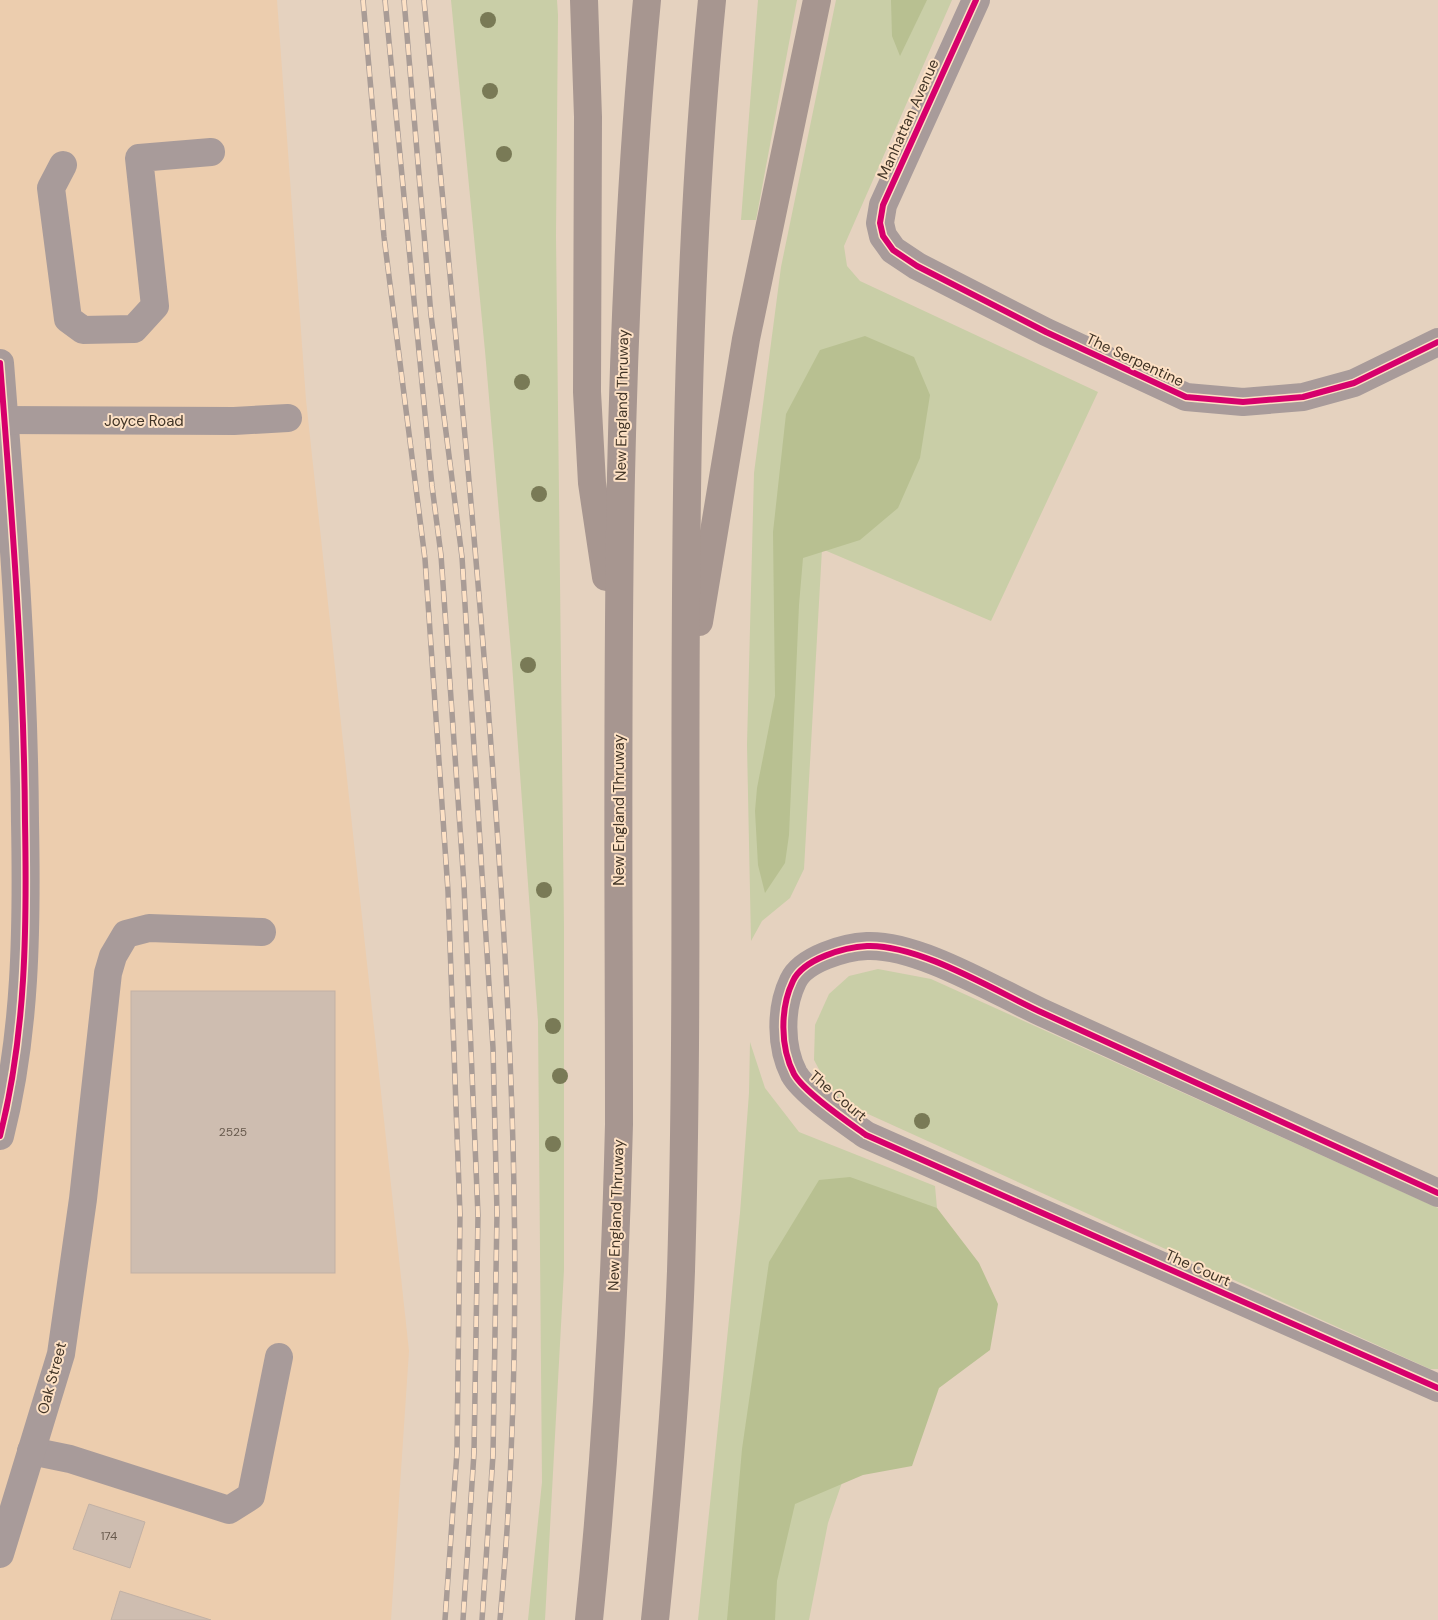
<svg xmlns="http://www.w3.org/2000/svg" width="1438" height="1620" font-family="'DM Sans',sans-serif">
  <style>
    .built { fill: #eccdae }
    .green { fill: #c9cea7 }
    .forest { fill: #b8c091 }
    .building { fill: #cebdb0; stroke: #c2b1a5 }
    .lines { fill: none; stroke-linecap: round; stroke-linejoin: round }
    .minor { stroke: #a89b9a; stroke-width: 28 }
    .highway { stroke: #a79690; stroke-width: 28 }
    .rail-casing { stroke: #a99c96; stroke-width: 5.5 }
    .rail { stroke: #fde1c5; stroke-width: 4; stroke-dasharray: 11; stroke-linecap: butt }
    .cycleway-casing { stroke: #fde1c5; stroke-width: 9 }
    .cycleway { stroke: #d6006c; stroke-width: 6 }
    .tree { fill: #797a56 }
    .labels { text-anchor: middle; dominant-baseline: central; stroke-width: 4; stroke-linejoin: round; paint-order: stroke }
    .number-label { font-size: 12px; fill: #67594c }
    .street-label { font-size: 15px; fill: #413426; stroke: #fde1c5 }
  </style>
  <rect width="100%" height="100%" fill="#e5d2bf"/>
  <polygon class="built" points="0,0 277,0 306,400 409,1351 391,1620 0,1620"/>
  <g class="green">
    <polygon points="451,0 557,0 558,15 556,236 564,927 564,1270 545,1620 528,1620 542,1482 538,1021 512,664 485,351"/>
    <polygon points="758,0 797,0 756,220 741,220"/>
    <polygon points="836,0 952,0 844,246 847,266 860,281 1098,392 991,621 822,549 804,869 790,898 762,921 751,941 747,745 754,473 781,267"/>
    <polygon points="878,969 931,979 1438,1208 1438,1369 1430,1369 846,1104 828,1086 814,1060 815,1025 829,994 849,976"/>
    <polygon points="750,1042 765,1088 799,1132 935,1186 937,1208 828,1523 809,1620 698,1620 740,1213 749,1093"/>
  </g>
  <g class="forest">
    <polygon points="891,0 927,0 900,56 892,36"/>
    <polygon points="865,336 914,357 930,395 920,458 898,508 860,540 803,558 799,605 789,835 785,863 765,893 758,865 755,811 757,788 775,696 773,532 786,414 820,350"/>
    <polygon points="850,1177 937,1208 979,1263 998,1304 990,1350 939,1388 912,1466 863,1475 795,1504 777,1581 775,1620 727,1620 742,1449 769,1262 819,1180"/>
  </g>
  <g class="building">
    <rect x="131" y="991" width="204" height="282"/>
    <polygon points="89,1504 145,1522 130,1568 73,1549"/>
    <polygon points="120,1591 211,1620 111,1620"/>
  </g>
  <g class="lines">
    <g class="minor">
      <polyline points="976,0 883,205 880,223 883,236 893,250 917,266 1046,332 1186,397 1243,402 1303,397 1354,383 1438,342"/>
      <polyline points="63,165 51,188 68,319 83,330 134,329 155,306 139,158 211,152"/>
      <path d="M0 363C12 516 24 668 25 822 27 927 26 1034 0 1136"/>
      <polyline points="0,420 234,421 288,418"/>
      <path d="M1438 1193C1307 1133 1175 1073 1043 1013 995 991 919 944 867 946 845 947 803 959 793 981 780 1008 780 1047 794 1074 804 1092 848 1122 866 1135L1438 1388"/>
      <polyline points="31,1451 70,1459 229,1510 251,1496 279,1357"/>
      <polyline points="0,1554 61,1354 83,1199 108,973 113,956 126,934 149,928 262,932"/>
    </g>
    <g class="highway">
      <polyline points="584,0 588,117 587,392 592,483 606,577"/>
      <polyline points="699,622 746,339 817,0"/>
      <path d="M589 1620C606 1455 615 1290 619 1124 619 749 611 374 647 0"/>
      <path d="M655 1620C667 1504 677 1387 681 1271 694 847 670 423 712 0"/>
    </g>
    <defs>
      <g id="rail">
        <polyline points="363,0 384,237 425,559 448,891 460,1214 457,1452 445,1620"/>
        <polyline points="385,0 432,486 441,555 464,885 478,1215 474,1453 463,1620"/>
        <polyline points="404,0 431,315 462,557 493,1048 497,1213 493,1455 482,1620"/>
        <path d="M424 0C448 257 474 514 493 772 514 1054 526 1338 500 1620"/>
      </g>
    </defs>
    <use href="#rail" class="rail-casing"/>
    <use href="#rail" class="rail"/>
    <defs>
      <g id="cycleway">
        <polyline points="976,0 883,205 880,223 883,236 893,250 917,266 1046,332 1186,397 1243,402 1303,397 1354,383 1438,342"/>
        <path d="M0 363C12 516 24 668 25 822 27 927 26 1034 0 1136"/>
        <path d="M1438 1193C1307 1133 1175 1073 1043 1013 995 991 919 944 867 946 845 947 803 959 793 981 780 1008 780 1047 794 1074 804 1092 848 1122 866 1135L1438 1388"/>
      </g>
    </defs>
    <use href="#cycleway" class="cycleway-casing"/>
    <use href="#cycleway" class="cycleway"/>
  </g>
  <g class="tree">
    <circle cx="488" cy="20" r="8"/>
    <circle cx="490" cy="91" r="8"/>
    <circle cx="504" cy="154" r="8"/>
    <circle cx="522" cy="382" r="8"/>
    <circle cx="539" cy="494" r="8"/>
    <circle cx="528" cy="665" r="8"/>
    <circle cx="544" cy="890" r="8"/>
    <circle cx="553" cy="1026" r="8"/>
    <circle cx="560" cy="1076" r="8"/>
    <circle cx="922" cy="1121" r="8"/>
    <circle cx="553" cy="1144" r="8"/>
  </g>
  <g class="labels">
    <g class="number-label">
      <text x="233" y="1132">2525</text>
      <text x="109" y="1536">174</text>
    </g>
    <g class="street-label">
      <text transform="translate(908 119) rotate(-66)">Manhattan Avenue</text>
      <text transform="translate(1135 360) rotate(25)">The Serpentine</text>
      <text transform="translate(622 405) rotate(-89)">New England Thruway</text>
      <text x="144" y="421">Joyce Road</text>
      <text transform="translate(619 810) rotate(-90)">New England Thruway</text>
      <text transform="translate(838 1096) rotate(40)">The Court</text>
      <text transform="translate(616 1215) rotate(-88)">New England Thruway</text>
      <text transform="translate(1198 1268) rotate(24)">The Court</text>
      <text transform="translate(52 1378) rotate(-75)">Oak Street</text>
    </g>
  </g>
</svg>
